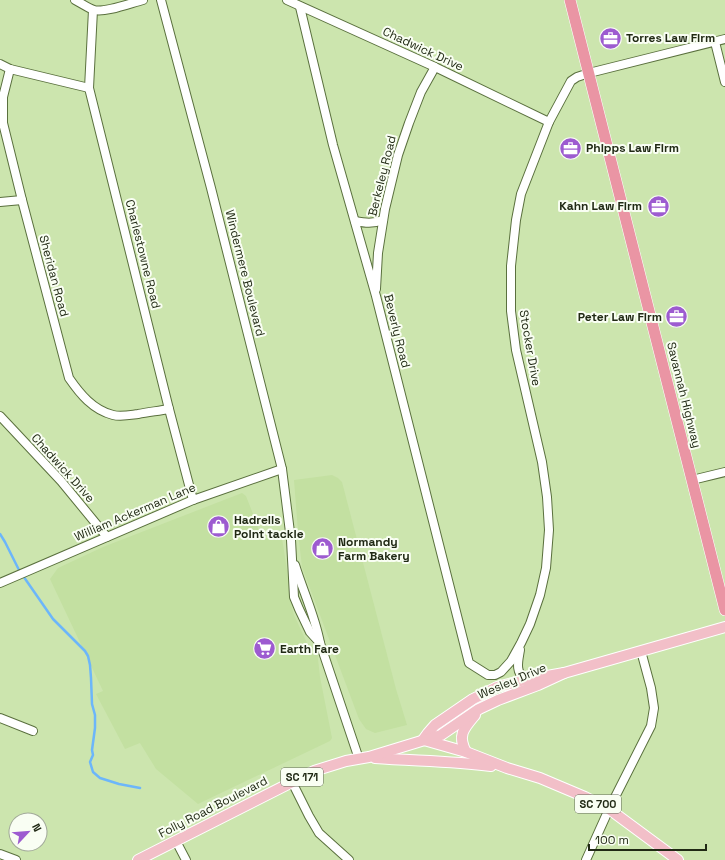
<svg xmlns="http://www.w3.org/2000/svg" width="725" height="860" font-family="'Space Grotesk',sans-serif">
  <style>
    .built { fill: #c3e0a1 }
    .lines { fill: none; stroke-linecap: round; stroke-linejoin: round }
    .stream { stroke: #6cb6fa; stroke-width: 2.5 }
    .minor-casing { stroke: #5a703e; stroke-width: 10 }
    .major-casing { stroke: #fff; stroke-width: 12 }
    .highway-casing { stroke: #fff; stroke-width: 12 }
    .minor { stroke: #fff; stroke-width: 8 }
    .major { stroke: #f2bfc8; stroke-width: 10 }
    .highway { stroke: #ea95a4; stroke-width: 11 }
    .labels { text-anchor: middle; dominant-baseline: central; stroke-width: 4; stroke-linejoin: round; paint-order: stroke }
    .shield { fill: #f9fef3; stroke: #616957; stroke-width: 1 }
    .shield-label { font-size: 11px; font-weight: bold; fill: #202914 }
    .poi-label { font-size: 12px; font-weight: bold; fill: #202914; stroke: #f9fef3; text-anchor: start }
    .street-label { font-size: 12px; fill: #202914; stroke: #f9fef3 }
  </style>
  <rect width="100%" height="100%" fill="#cce5ae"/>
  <g class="built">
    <polygon points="332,475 338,478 342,482 396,689 407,725 375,733 366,729 359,719 302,567 298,532 294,480"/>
    <polygon points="242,493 246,496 257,524 260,538 282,538 289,583 289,597 294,615 307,643 317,650 320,677 332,738 330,741 198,804 156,769 140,743 125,749 96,694 103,691 50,579 58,568 103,547"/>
  </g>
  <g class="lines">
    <polyline class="stream" points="0,534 5,542 19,570 53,619 85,651 88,656 90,665 91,678 92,704 95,715 95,728 92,750 93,755 90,762 93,772 100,778 119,784 140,788"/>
    <defs>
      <g id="minor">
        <path d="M75 0C81 3 88 8 94 10 105 13 131 3 143 0"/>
        <polyline points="161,0 211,188 282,469 291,540 294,597 299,609 310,632 320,643"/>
        <polyline points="287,0 435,67 549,122"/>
        <polyline points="300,7 333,145 376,296 469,663 488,675 495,675 501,672 511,661 521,643 530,624 540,595 546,568 549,530 547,497 542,462 516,350 511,311 511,266 516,220 521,194 549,122 571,81 577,77 589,73 725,39"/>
        <polyline points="93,10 89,88 169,409 193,500"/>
        <polyline points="715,42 725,82"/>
        <polyline points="0,64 10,69 89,88"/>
        <path d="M10 69 3 97V123L22 200 69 378C80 394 93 410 113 415 121 417 130 415 138 414 148 412 158 411 169 409"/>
        <polyline points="0,202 22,200"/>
        <path d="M355 221C365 223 373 224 383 220"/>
        <polyline points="376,289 378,253 385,209 398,155 409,123 421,92 435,67"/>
        <polyline points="0,416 61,481 107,537"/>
        <polyline points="692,480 725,472"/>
        <path d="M295 565C303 591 315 616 320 643L359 759"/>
        <polyline points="0,583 193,500 282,469"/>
        <path d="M520 650C518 662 515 671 525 680"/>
        <polyline points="0,718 33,731"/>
        <polyline points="292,782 309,816 319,833 349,860"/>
        <polyline points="176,841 186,860"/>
        <polyline points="0,854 16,860"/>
        <polyline points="586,860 609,809 651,726 654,708 651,688 641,651"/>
      </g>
      <g id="major">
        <polyline points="423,740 428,733 435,725 473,699 497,687 525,680 564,673 725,627"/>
        <polyline points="424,740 466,752 507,768 540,778 585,797 609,809 678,860"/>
        <path d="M466 752C457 735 464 728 475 715"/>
        <path d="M375 758C414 761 452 761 491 766"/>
        <polyline points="138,860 314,771 346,761 369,757 441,735 479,709 498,700 538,685 564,673"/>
      </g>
      <polyline id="highway" points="570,0 725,610"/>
    </defs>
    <use href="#minor" class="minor-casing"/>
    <use href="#major" class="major-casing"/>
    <use href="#highway" class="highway-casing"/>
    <use href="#minor" class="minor"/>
    <use href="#major" class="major"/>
    <use href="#highway" class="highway"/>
  </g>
  <defs>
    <symbol id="office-disc" viewBox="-11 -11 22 22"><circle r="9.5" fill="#9d5bd0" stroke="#f9fef3"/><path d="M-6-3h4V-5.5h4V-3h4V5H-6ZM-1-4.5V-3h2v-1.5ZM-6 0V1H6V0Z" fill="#fff"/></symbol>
    <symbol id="shop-disc" viewBox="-11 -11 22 22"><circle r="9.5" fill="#9d5bd0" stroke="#f9fef3"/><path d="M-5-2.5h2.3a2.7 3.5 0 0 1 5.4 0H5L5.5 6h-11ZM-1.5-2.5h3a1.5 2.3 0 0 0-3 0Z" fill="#fff"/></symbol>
    <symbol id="supermarket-disc" viewBox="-11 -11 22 22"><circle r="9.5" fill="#9d5bd0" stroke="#f9fef3"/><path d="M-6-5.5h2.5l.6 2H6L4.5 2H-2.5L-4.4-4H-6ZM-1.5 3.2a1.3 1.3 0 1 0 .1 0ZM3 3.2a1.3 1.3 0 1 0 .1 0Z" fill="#fff"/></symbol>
  </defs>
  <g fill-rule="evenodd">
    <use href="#office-disc" x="598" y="26" width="25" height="25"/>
    <use href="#office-disc" x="558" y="136" width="25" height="25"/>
    <use href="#office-disc" x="646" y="194" width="25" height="25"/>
    <use href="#office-disc" x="664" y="304" width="25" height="25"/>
    <use href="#shop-disc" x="206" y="514" width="25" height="25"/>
    <use href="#shop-disc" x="310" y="536" width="25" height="25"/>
    <use href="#supermarket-disc" x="252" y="636" width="25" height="25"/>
  </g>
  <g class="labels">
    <g class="shield">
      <rect x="281" y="768" width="42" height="18" rx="3"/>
      <rect x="575" y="795" width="46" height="18" rx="3"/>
    </g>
    <g class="shield-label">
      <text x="302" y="777">SC 171</text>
      <text x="598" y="804">SC 700</text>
    </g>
    <g class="poi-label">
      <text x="626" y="38">Torres Law Firm</text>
      <text x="586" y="148">Phipps Law Firm</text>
      <text x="642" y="206" text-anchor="end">Kahn Law Firm</text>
      <text x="662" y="317" text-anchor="end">Peter Law Firm</text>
      <text x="234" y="520">Hadrells<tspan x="234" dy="14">Point tackle</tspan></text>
      <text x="338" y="542">Normandy<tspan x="338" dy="14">Farm Bakery</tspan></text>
      <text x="280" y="649">Earth Fare</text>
    </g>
    <g class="street-label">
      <text transform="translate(423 49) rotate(25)">Chadwick Drive</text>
      <text transform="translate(382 176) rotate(-76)">Berkeley Road</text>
      <text transform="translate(143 254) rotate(76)">Charlestowne Road</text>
      <text transform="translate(245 273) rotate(76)">Windermere Boulevard</text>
      <text transform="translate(54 276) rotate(75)">Sheridan Road</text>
      <text transform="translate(397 331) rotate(76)">Beverly Road</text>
      <text transform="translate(530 348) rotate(80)">Stocker Drive</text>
      <text transform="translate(684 395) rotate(76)">Savannah Highway</text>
      <text transform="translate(63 468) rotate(48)">Chadwick Drive</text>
      <text transform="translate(135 512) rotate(-23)">William Ackerman Lane</text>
      <text transform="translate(512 681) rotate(-23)">Wesley Drive</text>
      <text transform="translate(213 807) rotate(-27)">Folly Road Boulevard</text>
    </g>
  </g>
  <g transform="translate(28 832) rotate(64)"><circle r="19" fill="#f9fef3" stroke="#a2a99a"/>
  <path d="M0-3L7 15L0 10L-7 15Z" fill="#9d5bd0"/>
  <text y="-6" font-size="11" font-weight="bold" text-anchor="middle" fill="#202914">N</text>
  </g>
  <path d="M589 844v6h117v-6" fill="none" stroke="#202914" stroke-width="2"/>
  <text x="595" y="844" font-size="12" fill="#202914" stroke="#f9fef3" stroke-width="3" paint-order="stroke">100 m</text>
</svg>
